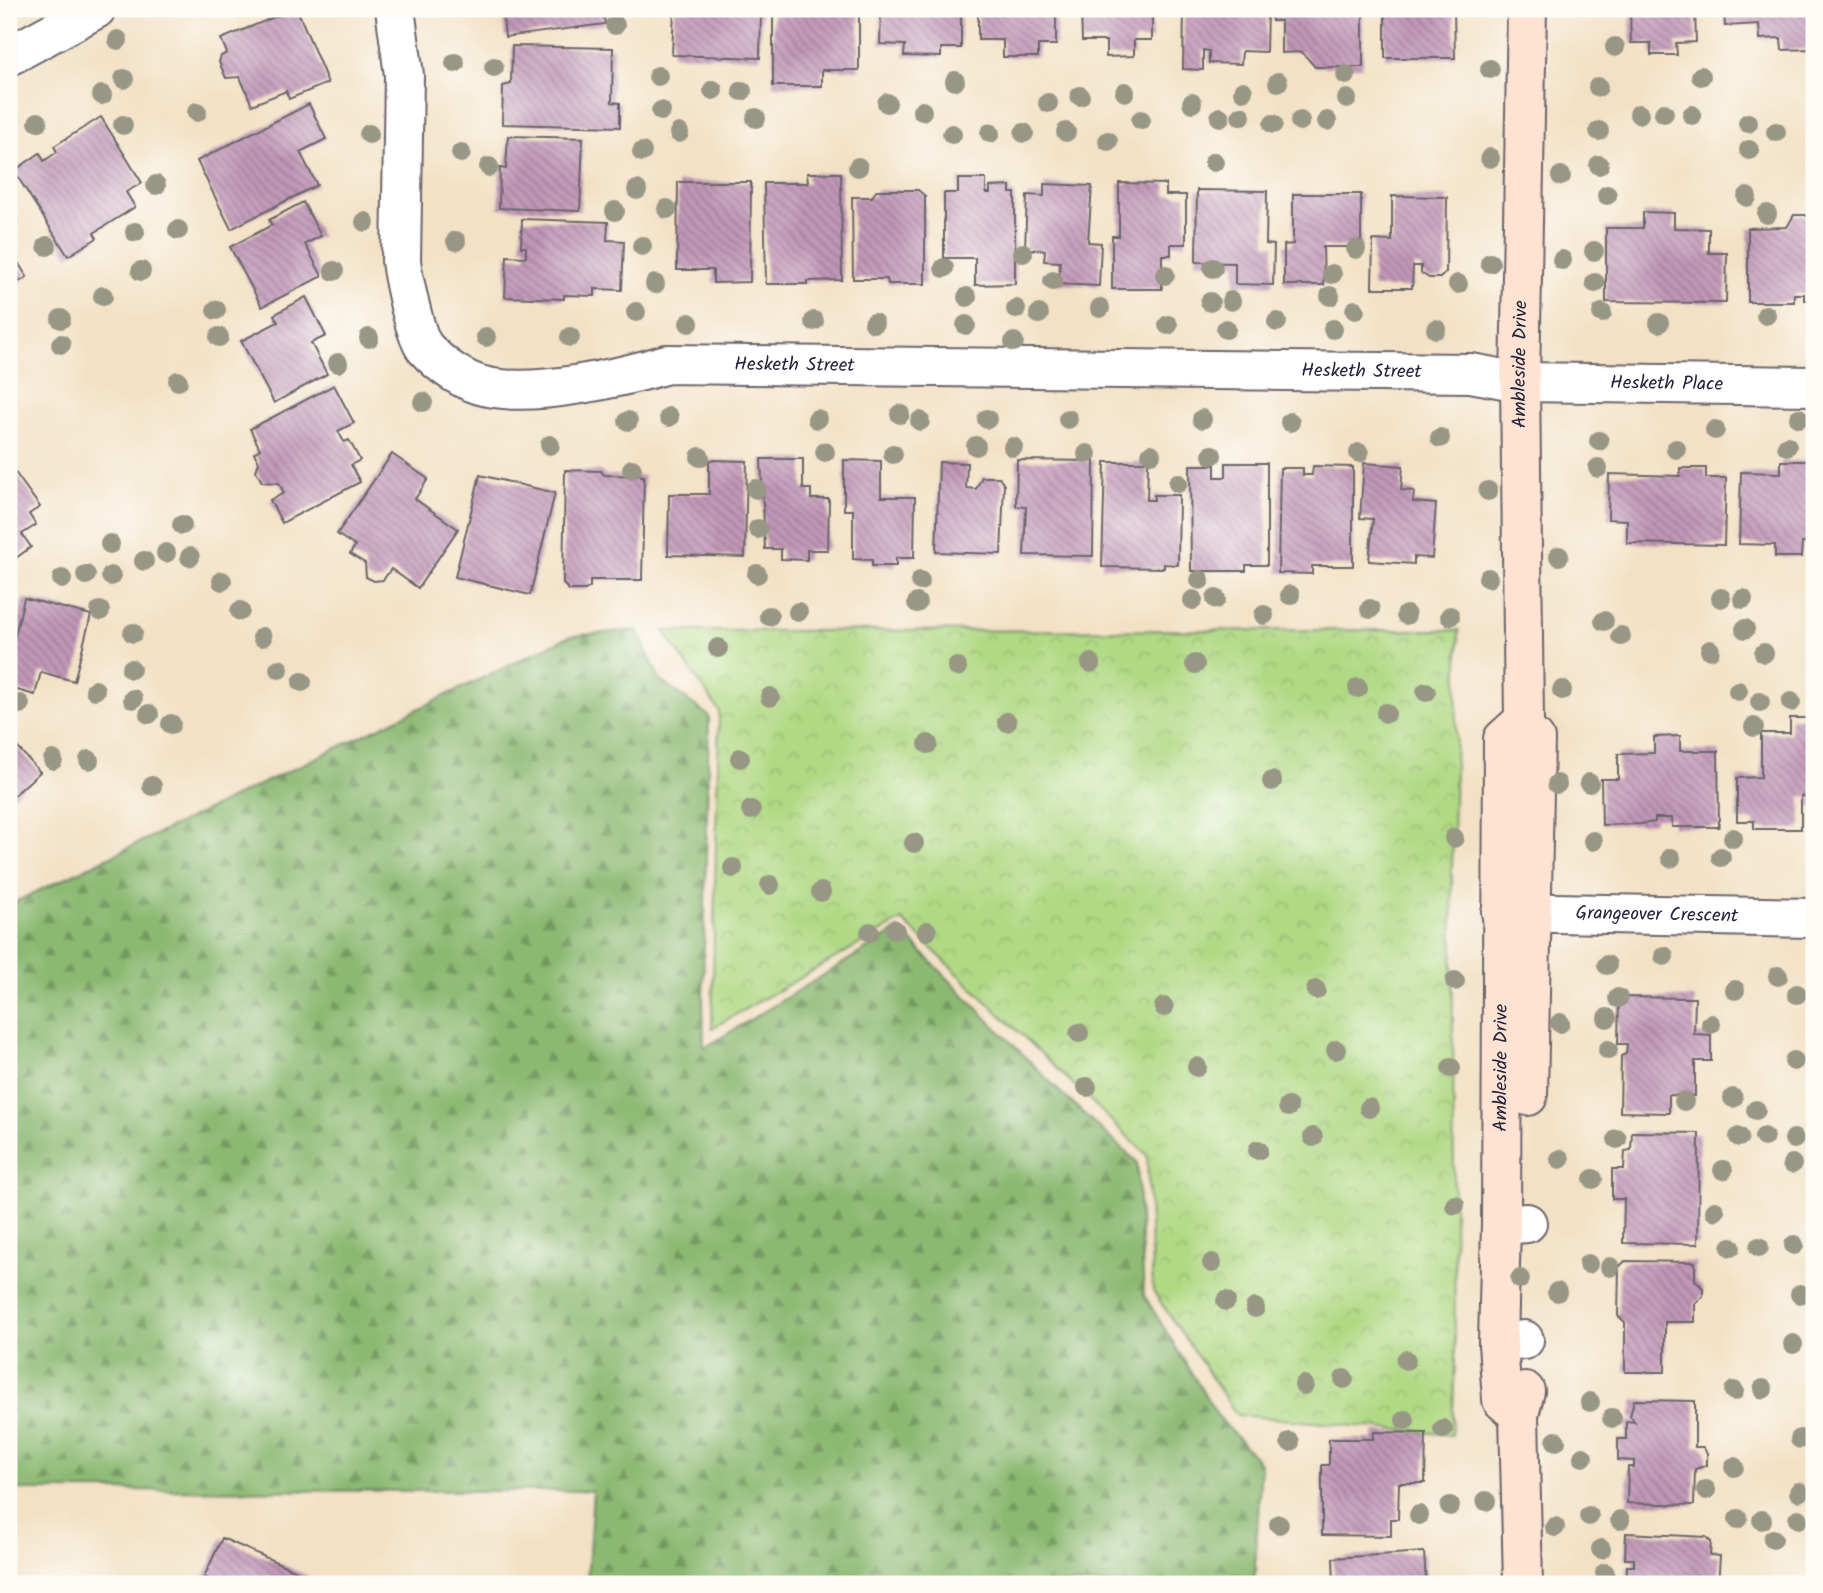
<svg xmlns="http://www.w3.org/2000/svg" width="1823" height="1593" font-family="Kalam,sans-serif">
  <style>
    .forest { fill: url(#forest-firs); stroke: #576e56; stroke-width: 2 }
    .park { fill: url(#park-crowns); stroke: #697e60; stroke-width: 2 }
    .building { fill: url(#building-back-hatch) }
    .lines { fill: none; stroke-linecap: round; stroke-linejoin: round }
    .street-casing { stroke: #6b656b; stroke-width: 42 }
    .secondary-casing { stroke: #6b656b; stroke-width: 42 }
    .street { stroke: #fff; stroke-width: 38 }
    .secondary { stroke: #fee3d2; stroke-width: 38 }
    .tree { fill: #989685 }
    .labels { text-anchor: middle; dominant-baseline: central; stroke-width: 7; stroke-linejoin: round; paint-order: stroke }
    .street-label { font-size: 19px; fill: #22223b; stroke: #fdfcf7 }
  </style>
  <defs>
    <pattern id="forest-firs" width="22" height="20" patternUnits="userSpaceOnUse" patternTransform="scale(1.75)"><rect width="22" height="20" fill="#8cb972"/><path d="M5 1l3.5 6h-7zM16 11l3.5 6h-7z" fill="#72965f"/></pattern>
    <pattern id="park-crowns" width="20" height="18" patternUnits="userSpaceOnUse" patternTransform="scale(1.75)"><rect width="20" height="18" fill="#b0d984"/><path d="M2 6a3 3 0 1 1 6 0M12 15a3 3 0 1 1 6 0" fill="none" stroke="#97ba73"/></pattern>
    <pattern id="building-back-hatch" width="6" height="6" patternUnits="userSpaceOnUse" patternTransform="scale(1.75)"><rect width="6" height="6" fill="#c197b7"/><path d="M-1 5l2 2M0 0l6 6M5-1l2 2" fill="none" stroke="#9c7b96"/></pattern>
  </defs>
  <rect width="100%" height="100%" fill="#fdfcf7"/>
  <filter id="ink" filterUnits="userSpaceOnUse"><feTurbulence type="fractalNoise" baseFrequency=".0143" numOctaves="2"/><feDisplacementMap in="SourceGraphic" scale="14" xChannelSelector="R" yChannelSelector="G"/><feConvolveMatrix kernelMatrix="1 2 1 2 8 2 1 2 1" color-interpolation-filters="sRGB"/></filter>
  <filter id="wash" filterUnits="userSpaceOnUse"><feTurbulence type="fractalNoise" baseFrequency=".00686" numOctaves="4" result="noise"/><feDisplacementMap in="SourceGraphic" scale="28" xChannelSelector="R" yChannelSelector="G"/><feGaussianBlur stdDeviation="1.57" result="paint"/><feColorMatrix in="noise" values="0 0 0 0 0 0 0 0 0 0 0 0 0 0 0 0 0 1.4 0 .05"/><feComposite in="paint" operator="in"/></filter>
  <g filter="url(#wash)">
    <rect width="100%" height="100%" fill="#f3e1c5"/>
    <polygon class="forest" points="637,630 660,680 709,716 703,999 704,1048 899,929 1062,1094 1137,1162 1144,1295 1217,1415 1261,1464 1254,1584 587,1584 593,1491 9,1490 9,905 570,636"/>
    <polygon class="park" points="1459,630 1452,869 1455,1362 1452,1435 1237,1415 1153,1291 1147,1155 902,920 712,1028 719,711 664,631"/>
    <g id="blocks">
      <g class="building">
        <polygon points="294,9 297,9 328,83 289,99 286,91 252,105 240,77 226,78 219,62 221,56 227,53 221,39"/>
        <polygon points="502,9 603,9 605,24 505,37"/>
        <polygon points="674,9 761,9 760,58 672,55"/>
        <polygon points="773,9 859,9 859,70 822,70 822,86 773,86"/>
        <polygon points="881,9 961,9 961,48 941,48 941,57 904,56 905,45 880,44"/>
        <polygon points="978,9 1056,9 1056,45 1038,45 1038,57 1003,57 1003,40 978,40"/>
        <polygon points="1081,9 1152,9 1152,40 1134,40 1134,56 1106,57 1106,41 1082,41"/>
        <polygon points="1184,9 1267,9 1266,52 1242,51 1241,64 1209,63 1209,51 1203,50 1203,70 1183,69"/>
        <polygon points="1272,9 1363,9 1363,67 1315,67 1302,52 1281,53 1281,21 1272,21"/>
        <polygon points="1385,9 1454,9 1455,58 1385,58"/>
        <polygon points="1630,9 1695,9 1696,42 1676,43 1677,55 1651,55 1651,43 1631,43"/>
        <polygon points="1724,9 1814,9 1814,49 1782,50 1781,38 1760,39 1759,24 1725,26"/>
        <polygon points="512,46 613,48 612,102 620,103 620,127 502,124 503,86 511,84"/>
        <polygon points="309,104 326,139 300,152 317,185 231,229 197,161"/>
        <polygon points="101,117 142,183 126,192 135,207 94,233 97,238 68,256 14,171 40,153 44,161 57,152 54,146"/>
        <polygon points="508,136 583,138 580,211 499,208 500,168 506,169"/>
        <polygon points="807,173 841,173 842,280 807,281 807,284 766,284 764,183 808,183"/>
        <polygon points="958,179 986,179 986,193 990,193 990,187 1010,186 1010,193 1015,193 1015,284 975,285 975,258 944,258 944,193 958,193"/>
        <polygon points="678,182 751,182 750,282 713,283 713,270 677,270"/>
        <polygon points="1119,183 1166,184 1166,195 1186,195 1186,244 1171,244 1171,255 1162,255 1162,289 1112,289 1112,236 1119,236"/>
        <polygon points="1044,184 1092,186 1088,242 1101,243 1099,286 1059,284 1060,262 1044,261 1045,250 1025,249 1027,195 1044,196"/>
        <polygon points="877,190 918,190 925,196 925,284 888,284 887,279 853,279 852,197 872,197"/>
        <polygon points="1197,190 1267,191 1266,244 1274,245 1273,285 1235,284 1235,263 1196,262"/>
        <polygon points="1293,194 1361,194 1361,247 1323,247 1324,285 1284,285 1284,245 1293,244"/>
        <polygon points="1392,196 1447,197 1446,272 1440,278 1429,278 1421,273 1421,266 1413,266 1412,288 1372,288 1373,240 1392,241"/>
        <polygon points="303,202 321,236 305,244 322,276 262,307 230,247 272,225 269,220"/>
        <polygon points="9,211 17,224 9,229"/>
        <polygon points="1643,212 1674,213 1674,228 1709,229 1709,253 1727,253 1726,303 1606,302 1606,228 1643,228"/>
        <polygon points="1794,215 1806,215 1813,221 1814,227 1814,300 1804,300 1804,294 1794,294 1794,302 1748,302 1748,228 1787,227"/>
        <polygon points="522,219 608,222 607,240 624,241 622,290 595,289 595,296 564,295 564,299 505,297 507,256 526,257 526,247 521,247"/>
        <polygon points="9,248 27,277 9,288"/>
        <polygon points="306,297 326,336 311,343 327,374 274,403 241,341 278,322 274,315"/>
        <polygon points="334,385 354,423 338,431 344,442 349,440 360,460 351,465 360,482 282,523 270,500 284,493 279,483 262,482 256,471 259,462 254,453 260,449 250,429"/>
        <polygon points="392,454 428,479 415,499 458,529 418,588 391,569 383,580 374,581 366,577 365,563 350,554 355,546 337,534"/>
        <polygon points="761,459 803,459 803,489 811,489 811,499 829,499 828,550 807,550 807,560 781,559 781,549 765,549"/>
        <polygon points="709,460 747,461 745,557 668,555 669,494 709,494"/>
        <polygon points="844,460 881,461 881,497 915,497 914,558 896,558 896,566 872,566 872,560 853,559 853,510 844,510"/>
        <polygon points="1017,460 1094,461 1093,556 1024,555 1026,507 1016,506"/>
        <polygon points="1781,461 1814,461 1814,543 1802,543 1801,557 1775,557 1775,545 1739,544 1741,472 1781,473"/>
        <polygon points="939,462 967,463 966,488 976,489 982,477 999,477 1004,485 1001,554 936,552"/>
        <polygon points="1105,462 1148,462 1147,500 1154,500 1154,495 1179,495 1178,565 1164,564 1164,568 1102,567"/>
        <polygon points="1226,463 1267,463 1267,565 1246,565 1246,571 1191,571 1190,465 1215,465 1215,477 1226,477"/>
        <polygon points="1364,463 1403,466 1401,490 1414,491 1413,502 1436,504 1432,558 1414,557 1414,564 1369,561 1373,519 1360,518"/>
        <polygon points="9,464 40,507 29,514 36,525 22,534 31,547 9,563"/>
        <polygon points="1313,466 1353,467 1353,566 1312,566 1312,574 1278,573 1280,468 1303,468 1303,475 1312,475"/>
        <polygon points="1680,468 1706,468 1706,478 1726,478 1724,545 1627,543 1627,520 1608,519 1609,474 1680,476"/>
        <polygon points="565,470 601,471 604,475 644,476 642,580 590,580 590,587 585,590 569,590 563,584"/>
        <polygon points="480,475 555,493 530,595 455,577"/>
        <polygon points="24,598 91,615 74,681 41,672 35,695 9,688 9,639 14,640"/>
        <polygon points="1790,718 1814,718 1814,807 1810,807 1810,797 1801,796 1801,829 1754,829 1754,821 1737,821 1737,778 1761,777 1761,733 1790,733"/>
        <polygon points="1680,736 1680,751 1718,751 1719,827 1672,827 1672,818 1655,818 1655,822 1641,824 1602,825 1601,779 1618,779 1618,754 1654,753 1654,737"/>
        <polygon points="9,738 40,772 9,800"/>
        <polygon points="1619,997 1695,998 1694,1034 1711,1035 1711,1061 1695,1061 1695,1096 1669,1095 1669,1113 1620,1112 1621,1056 1626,1054 1627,1044 1618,1044"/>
        <polygon points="1632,1132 1699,1133 1698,1244 1623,1243 1624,1199 1612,1199 1612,1169 1624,1169 1625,1151 1631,1150"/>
        <polygon points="1625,1261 1695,1262 1695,1280 1703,1288 1703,1296 1695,1304 1695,1322 1665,1322 1665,1372 1625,1372 1625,1322 1618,1316 1619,1267"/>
        <polygon points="1634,1400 1695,1401 1695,1447 1703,1447 1707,1453 1707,1465 1695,1469 1694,1505 1627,1503 1628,1467 1634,1467 1634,1461 1618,1460 1618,1439 1626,1439 1626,1421 1635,1422 1630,1416"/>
        <polygon points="1374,1432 1426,1433 1425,1483 1399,1483 1398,1519 1391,1519 1391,1536 1322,1535 1322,1465 1329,1465 1329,1439 1373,1439"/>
        <polygon points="1626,1533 1706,1537 1711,1542 1710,1555 1720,1556 1718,1584 1626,1584 1627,1566 1634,1566 1634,1559 1625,1559"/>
        <polygon points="222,1538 326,1584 209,1584 211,1580 204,1577"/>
        <polygon points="1424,1552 1426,1584 1334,1584 1333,1558"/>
      </g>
    </g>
  </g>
  <g filter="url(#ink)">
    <use href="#blocks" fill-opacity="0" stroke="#6b656b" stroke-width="2"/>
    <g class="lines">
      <defs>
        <g id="street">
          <path id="s1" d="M395 9 404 75 401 261C403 277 415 336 425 348 440 365 465 383 488 387 536 397 620 378 667 364L1471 373 1520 382 1814 386"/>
          <polyline points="9,56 96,9"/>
          <path id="s2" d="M1501 912 1814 918"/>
          <polyline points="1501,1225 1527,1223"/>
          <polyline points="1498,1343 1524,1340"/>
        </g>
        <g id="secondary">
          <polyline points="1528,1096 1535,739"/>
          <path id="s3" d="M1519 1415 1502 1400 1498 1343 1501 1225 1503 739 1524 720 1520 382 1527 9"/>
          <polyline points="1523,1584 1519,1415 1525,1391"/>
        </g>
      </defs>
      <use href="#street" class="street-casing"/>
      <use href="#secondary" class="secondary-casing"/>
      <use href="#street" class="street"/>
      <use href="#secondary" class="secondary"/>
    </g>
    <g class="tree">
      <circle cx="615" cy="25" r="10"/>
      <circle cx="118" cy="40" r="10"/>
      <circle cx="1615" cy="47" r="10"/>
      <circle cx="455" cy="63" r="10"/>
      <circle cx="494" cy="67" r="10"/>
      <circle cx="1490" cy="69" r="10"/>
      <circle cx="1346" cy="75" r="10"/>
      <circle cx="658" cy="76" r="10"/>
      <circle cx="1701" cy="76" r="10"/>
      <circle cx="124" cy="79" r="10"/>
      <circle cx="955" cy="81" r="10"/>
      <circle cx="1278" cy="82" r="10"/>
      <circle cx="1598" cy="87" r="10"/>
      <circle cx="713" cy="90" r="10"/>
      <circle cx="742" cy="91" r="10"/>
      <circle cx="1243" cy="91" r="10"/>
      <circle cx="1125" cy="92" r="10"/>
      <circle cx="102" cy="95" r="10"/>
      <circle cx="1080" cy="96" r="10"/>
      <circle cx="1347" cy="99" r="10"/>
      <circle cx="887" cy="103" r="10"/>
      <circle cx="1048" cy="103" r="10"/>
      <circle cx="1192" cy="103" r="10"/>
      <circle cx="661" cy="111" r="10"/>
      <circle cx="922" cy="111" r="10"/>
      <circle cx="197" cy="112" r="10"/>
      <circle cx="1664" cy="113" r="10"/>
      <circle cx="1639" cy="114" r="10"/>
      <circle cx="1692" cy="115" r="10"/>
      <circle cx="1241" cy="116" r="10"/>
      <circle cx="1220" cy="117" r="10"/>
      <circle cx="756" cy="118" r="10"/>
      <circle cx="1141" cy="120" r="10"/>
      <circle cx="1300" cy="121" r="10"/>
      <circle cx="1327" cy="121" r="10"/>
      <circle cx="38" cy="122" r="10"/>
      <circle cx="1748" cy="123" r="10"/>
      <circle cx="1273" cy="124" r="10"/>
      <circle cx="123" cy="125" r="10"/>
      <circle cx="1599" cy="131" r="10"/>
      <circle cx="1066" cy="132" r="10"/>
      <circle cx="1776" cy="132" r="10"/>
      <circle cx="679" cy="133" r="10"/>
      <circle cx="990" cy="133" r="10"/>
      <circle cx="1024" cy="133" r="10"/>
      <circle cx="369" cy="134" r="10"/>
      <circle cx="952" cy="134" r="10"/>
      <circle cx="1108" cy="141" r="10"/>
      <circle cx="1749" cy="150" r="10"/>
      <circle cx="642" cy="152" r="10"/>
      <circle cx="461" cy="153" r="10"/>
      <circle cx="1490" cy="158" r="10"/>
      <circle cx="1214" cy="162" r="10"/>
      <circle cx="1599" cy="165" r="10"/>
      <circle cx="489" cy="167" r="10"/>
      <circle cx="858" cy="167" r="10"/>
      <circle cx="1561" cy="176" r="10"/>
      <circle cx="156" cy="185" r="10"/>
      <circle cx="637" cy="190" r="10"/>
      <circle cx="1607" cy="195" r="10"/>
      <circle cx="1747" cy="197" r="10"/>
      <circle cx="667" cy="209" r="10"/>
      <circle cx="615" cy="211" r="10"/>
      <circle cx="1767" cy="214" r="10"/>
      <circle cx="365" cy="222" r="10"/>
      <circle cx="178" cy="230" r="10"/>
      <circle cx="135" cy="232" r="10"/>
      <circle cx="456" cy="241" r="10"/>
      <circle cx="47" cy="246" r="10"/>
      <circle cx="642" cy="246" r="10"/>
      <circle cx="1356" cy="249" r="10"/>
      <circle cx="1594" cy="251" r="10"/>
      <circle cx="1023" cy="253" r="10"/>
      <circle cx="1562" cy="260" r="10"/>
      <circle cx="1490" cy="263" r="10"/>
      <circle cx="944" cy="268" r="10"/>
      <circle cx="1213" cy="268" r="10"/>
      <circle cx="141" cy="271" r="10"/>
      <circle cx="334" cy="271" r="10"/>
      <circle cx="1332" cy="274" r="10"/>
      <circle cx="1165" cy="275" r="10"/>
      <circle cx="1053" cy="281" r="10"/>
      <circle cx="1595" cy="283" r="10"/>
      <circle cx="655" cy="284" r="10"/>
      <circle cx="1458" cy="284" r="10"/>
      <circle cx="103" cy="296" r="10"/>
      <circle cx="1330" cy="296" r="10"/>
      <circle cx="967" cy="297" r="10"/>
      <circle cx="1231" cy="301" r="10"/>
      <circle cx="1210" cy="302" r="10"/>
      <circle cx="1100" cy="308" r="10"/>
      <circle cx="1016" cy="309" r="10"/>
      <circle cx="216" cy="310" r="10"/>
      <circle cx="1355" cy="310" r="10"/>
      <circle cx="636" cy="312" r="10"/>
      <circle cx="1602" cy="313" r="10"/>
      <circle cx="1039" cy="314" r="10"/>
      <circle cx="1766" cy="315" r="10"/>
      <circle cx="61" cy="319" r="10"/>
      <circle cx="814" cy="321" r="10"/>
      <circle cx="1277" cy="322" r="10"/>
      <circle cx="689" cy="323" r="10"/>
      <circle cx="874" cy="323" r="10"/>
      <circle cx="1659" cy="323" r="10"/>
      <circle cx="966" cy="325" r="10"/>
      <circle cx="1168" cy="325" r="10"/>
      <circle cx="1226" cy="329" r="10"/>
      <circle cx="1333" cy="329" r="10"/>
      <circle cx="1436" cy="329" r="10"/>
      <circle cx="219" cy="337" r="10"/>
      <circle cx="486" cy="337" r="10"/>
      <circle cx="570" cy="337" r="10"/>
      <circle cx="369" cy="338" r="10"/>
      <circle cx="1014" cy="342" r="10"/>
      <circle cx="61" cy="344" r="10"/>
      <circle cx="338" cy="363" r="10"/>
      <circle cx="178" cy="381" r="10"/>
      <circle cx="423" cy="402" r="10"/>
      <circle cx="900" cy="414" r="10"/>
      <circle cx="669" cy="417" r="10"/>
      <circle cx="1799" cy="418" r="10"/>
      <circle cx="817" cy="419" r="10"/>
      <circle cx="987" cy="419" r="10"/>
      <circle cx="1068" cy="419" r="10"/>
      <circle cx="1202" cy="419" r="10"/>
      <circle cx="628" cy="421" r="10"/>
      <circle cx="920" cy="421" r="10"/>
      <circle cx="1290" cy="422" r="10"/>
      <circle cx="1715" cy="430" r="10"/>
      <circle cx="1440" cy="438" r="10"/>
      <circle cx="1599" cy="441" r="10"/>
      <circle cx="550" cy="445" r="10"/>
      <circle cx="976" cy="446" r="10"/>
      <circle cx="1787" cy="446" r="10"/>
      <circle cx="1013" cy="447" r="10"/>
      <circle cx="1676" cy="449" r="10"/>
      <circle cx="825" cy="452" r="10"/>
      <circle cx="1359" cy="453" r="10"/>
      <circle cx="893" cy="454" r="10"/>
      <circle cx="1087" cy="454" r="10"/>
      <circle cx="1151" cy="454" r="10"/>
      <circle cx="1212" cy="455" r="10"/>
      <circle cx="700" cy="457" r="10"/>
      <circle cx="1598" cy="468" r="10"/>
      <circle cx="632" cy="469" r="10"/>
      <circle cx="1178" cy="483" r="10"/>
      <circle cx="756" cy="489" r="10"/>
      <circle cx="1488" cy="491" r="10"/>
      <circle cx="182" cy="525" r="10"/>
      <circle cx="758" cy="529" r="10"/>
      <circle cx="110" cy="544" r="10"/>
      <circle cx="166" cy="553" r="10"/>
      <circle cx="1559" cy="556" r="10"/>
      <circle cx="190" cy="557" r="10"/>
      <circle cx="144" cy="561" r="10"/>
      <circle cx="757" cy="574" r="10"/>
      <circle cx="86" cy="575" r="10"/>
      <circle cx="111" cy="576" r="10"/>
      <circle cx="1488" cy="578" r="10"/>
      <circle cx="62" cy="579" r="10"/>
      <circle cx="1200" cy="580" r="10"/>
      <circle cx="222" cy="581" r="10"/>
      <circle cx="920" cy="581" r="10"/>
      <circle cx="1290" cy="595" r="10"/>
      <circle cx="1721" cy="598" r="10"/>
      <circle cx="1216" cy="599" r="10"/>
      <circle cx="1743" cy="599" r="10"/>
      <circle cx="1193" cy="600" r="10"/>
      <circle cx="917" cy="603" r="10"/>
      <circle cx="1370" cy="609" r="10"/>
      <circle cx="100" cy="611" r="10"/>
      <circle cx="240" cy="611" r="10"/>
      <circle cx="798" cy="612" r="10"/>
      <circle cx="1264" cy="615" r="10"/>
      <circle cx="1406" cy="615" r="10"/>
      <circle cx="769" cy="616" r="10"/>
      <circle cx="1450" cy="616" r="10"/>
      <circle cx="1604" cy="621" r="10"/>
      <circle cx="1745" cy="629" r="10"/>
      <circle cx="133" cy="633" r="10"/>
      <circle cx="1621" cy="636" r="10"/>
      <circle cx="262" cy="637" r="10"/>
      <circle cx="718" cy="648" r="10"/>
      <circle cx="1710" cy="650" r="10"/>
      <circle cx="1764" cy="653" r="10"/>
      <circle cx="1091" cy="663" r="10"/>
      <circle cx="1195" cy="664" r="10"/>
      <circle cx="957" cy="667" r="10"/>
      <circle cx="131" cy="669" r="10"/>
      <circle cx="279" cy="669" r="10"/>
      <circle cx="302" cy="682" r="10"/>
      <circle cx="1358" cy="688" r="10"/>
      <circle cx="95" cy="690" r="10"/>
      <circle cx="1562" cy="690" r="10"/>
      <circle cx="1738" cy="691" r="10"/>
      <circle cx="1426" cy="692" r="10"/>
      <circle cx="770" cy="697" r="10"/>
      <circle cx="133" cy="699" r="10"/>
      <circle cx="1760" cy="702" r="10"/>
      <circle cx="1791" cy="702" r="10"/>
      <circle cx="20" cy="704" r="10"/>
      <circle cx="1386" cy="713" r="10"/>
      <circle cx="149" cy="714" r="10"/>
      <circle cx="1007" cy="722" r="10"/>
      <circle cx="171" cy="724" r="10"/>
      <circle cx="1754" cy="727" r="10"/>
      <circle cx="928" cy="744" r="10"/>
      <circle cx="740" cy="758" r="10"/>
      <circle cx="53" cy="760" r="10"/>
      <circle cx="89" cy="760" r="10"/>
      <circle cx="1272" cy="781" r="10"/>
      <circle cx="1589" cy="783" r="10"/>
      <circle cx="1557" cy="784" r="10"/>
      <circle cx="152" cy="786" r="10"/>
      <circle cx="751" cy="810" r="10"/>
      <circle cx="1454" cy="838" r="10"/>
      <circle cx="1733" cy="838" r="10"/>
      <circle cx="1593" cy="841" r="10"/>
      <circle cx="914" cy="843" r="10"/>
      <circle cx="1721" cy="857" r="10"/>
      <circle cx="1671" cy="858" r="10"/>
      <circle cx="733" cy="868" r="10"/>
      <circle cx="770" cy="885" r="10"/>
      <circle cx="821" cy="892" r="10"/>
      <circle cx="895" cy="930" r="10"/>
      <circle cx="927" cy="931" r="10"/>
      <circle cx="870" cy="932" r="10"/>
      <circle cx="1664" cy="956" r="10"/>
      <circle cx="1607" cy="965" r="10"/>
      <circle cx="1778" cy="976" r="10"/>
      <circle cx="1455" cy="981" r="10"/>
      <circle cx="1316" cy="990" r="10"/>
      <circle cx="1735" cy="990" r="10"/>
      <circle cx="1797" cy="994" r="10"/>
      <circle cx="1618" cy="998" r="10"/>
      <circle cx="1164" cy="1007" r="10"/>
      <circle cx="1607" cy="1018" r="10"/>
      <circle cx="1560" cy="1023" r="10"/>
      <circle cx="1711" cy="1024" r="10"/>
      <circle cx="1079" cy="1033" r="10"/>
      <circle cx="1336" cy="1050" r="10"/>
      <circle cx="1608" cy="1050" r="10"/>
      <circle cx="1794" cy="1061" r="10"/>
      <circle cx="1197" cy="1067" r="10"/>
      <circle cx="1451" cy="1068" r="10"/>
      <circle cx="1087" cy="1087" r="10"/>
      <circle cx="1733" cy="1098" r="10"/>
      <circle cx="1684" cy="1101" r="10"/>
      <circle cx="1288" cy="1107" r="10"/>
      <circle cx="1369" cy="1108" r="10"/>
      <circle cx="1756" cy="1110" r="10"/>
      <circle cx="1313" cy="1137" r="10"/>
      <circle cx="1739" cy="1137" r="10"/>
      <circle cx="1764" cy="1137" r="10"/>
      <circle cx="1617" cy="1139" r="10"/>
      <circle cx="1794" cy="1139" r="10"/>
      <circle cx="1258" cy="1150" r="10"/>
      <circle cx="1560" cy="1159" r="10"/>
      <circle cx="1792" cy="1164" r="10"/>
      <circle cx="1723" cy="1170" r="10"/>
      <circle cx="1593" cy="1179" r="10"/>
      <circle cx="1455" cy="1205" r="10"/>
      <circle cx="1715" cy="1211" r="10"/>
      <circle cx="1794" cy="1245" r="10"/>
      <circle cx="1731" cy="1247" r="10"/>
      <circle cx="1759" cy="1247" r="10"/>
      <circle cx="1212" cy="1263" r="10"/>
      <circle cx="1588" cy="1264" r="10"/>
      <circle cx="1610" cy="1267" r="10"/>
      <circle cx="1520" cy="1279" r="10"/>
      <circle cx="1557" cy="1292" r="10"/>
      <circle cx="1800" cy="1294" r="10"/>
      <circle cx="1226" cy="1301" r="10"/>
      <circle cx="1255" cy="1308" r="10"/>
      <circle cx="1793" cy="1344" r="10"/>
      <circle cx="1406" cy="1360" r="10"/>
      <circle cx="1344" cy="1379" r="10"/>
      <circle cx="1304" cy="1385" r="10"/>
      <circle cx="1763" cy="1389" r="10"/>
      <circle cx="1734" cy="1391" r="10"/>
      <circle cx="1590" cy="1402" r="10"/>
      <circle cx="1612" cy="1418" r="10"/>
      <circle cx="1405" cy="1420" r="10"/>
      <circle cx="1443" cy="1429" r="10"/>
      <circle cx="1800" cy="1439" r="10"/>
      <circle cx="1556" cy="1441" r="10"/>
      <circle cx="1290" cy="1442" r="10"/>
      <circle cx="1583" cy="1457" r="10"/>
      <circle cx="1734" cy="1467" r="10"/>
      <circle cx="1706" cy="1490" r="10"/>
      <circle cx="1799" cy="1492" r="10"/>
      <circle cx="1486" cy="1501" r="10"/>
      <circle cx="1450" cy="1506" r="10"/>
      <circle cx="1419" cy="1515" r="10"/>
      <circle cx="1589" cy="1516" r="10"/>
      <circle cx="1738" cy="1519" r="10"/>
      <circle cx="1798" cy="1519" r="10"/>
      <circle cx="1620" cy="1520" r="10"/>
      <circle cx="1762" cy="1520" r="10"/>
      <circle cx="1279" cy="1524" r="10"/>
      <circle cx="1555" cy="1527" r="10"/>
      <circle cx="1773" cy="1539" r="10"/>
      <circle cx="1601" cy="1549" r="10"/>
      <circle cx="1605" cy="1573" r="10"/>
    </g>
  </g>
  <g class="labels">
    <g class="street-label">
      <text stroke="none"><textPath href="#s3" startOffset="1068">Ambleside Drive</textPath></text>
      <text stroke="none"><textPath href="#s1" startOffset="728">Hesketh Street</textPath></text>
      <text stroke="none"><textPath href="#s1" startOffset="1295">Hesketh Street</textPath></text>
      <text stroke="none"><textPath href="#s1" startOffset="1601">Hesketh Place</textPath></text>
      <text stroke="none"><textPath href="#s2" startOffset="156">Grangeover Crescent</textPath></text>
      <text stroke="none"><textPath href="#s3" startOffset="355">Ambleside Drive</textPath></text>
    </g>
  </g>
  <rect width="1823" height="1593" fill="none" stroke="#fdfcf7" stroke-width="35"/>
</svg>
